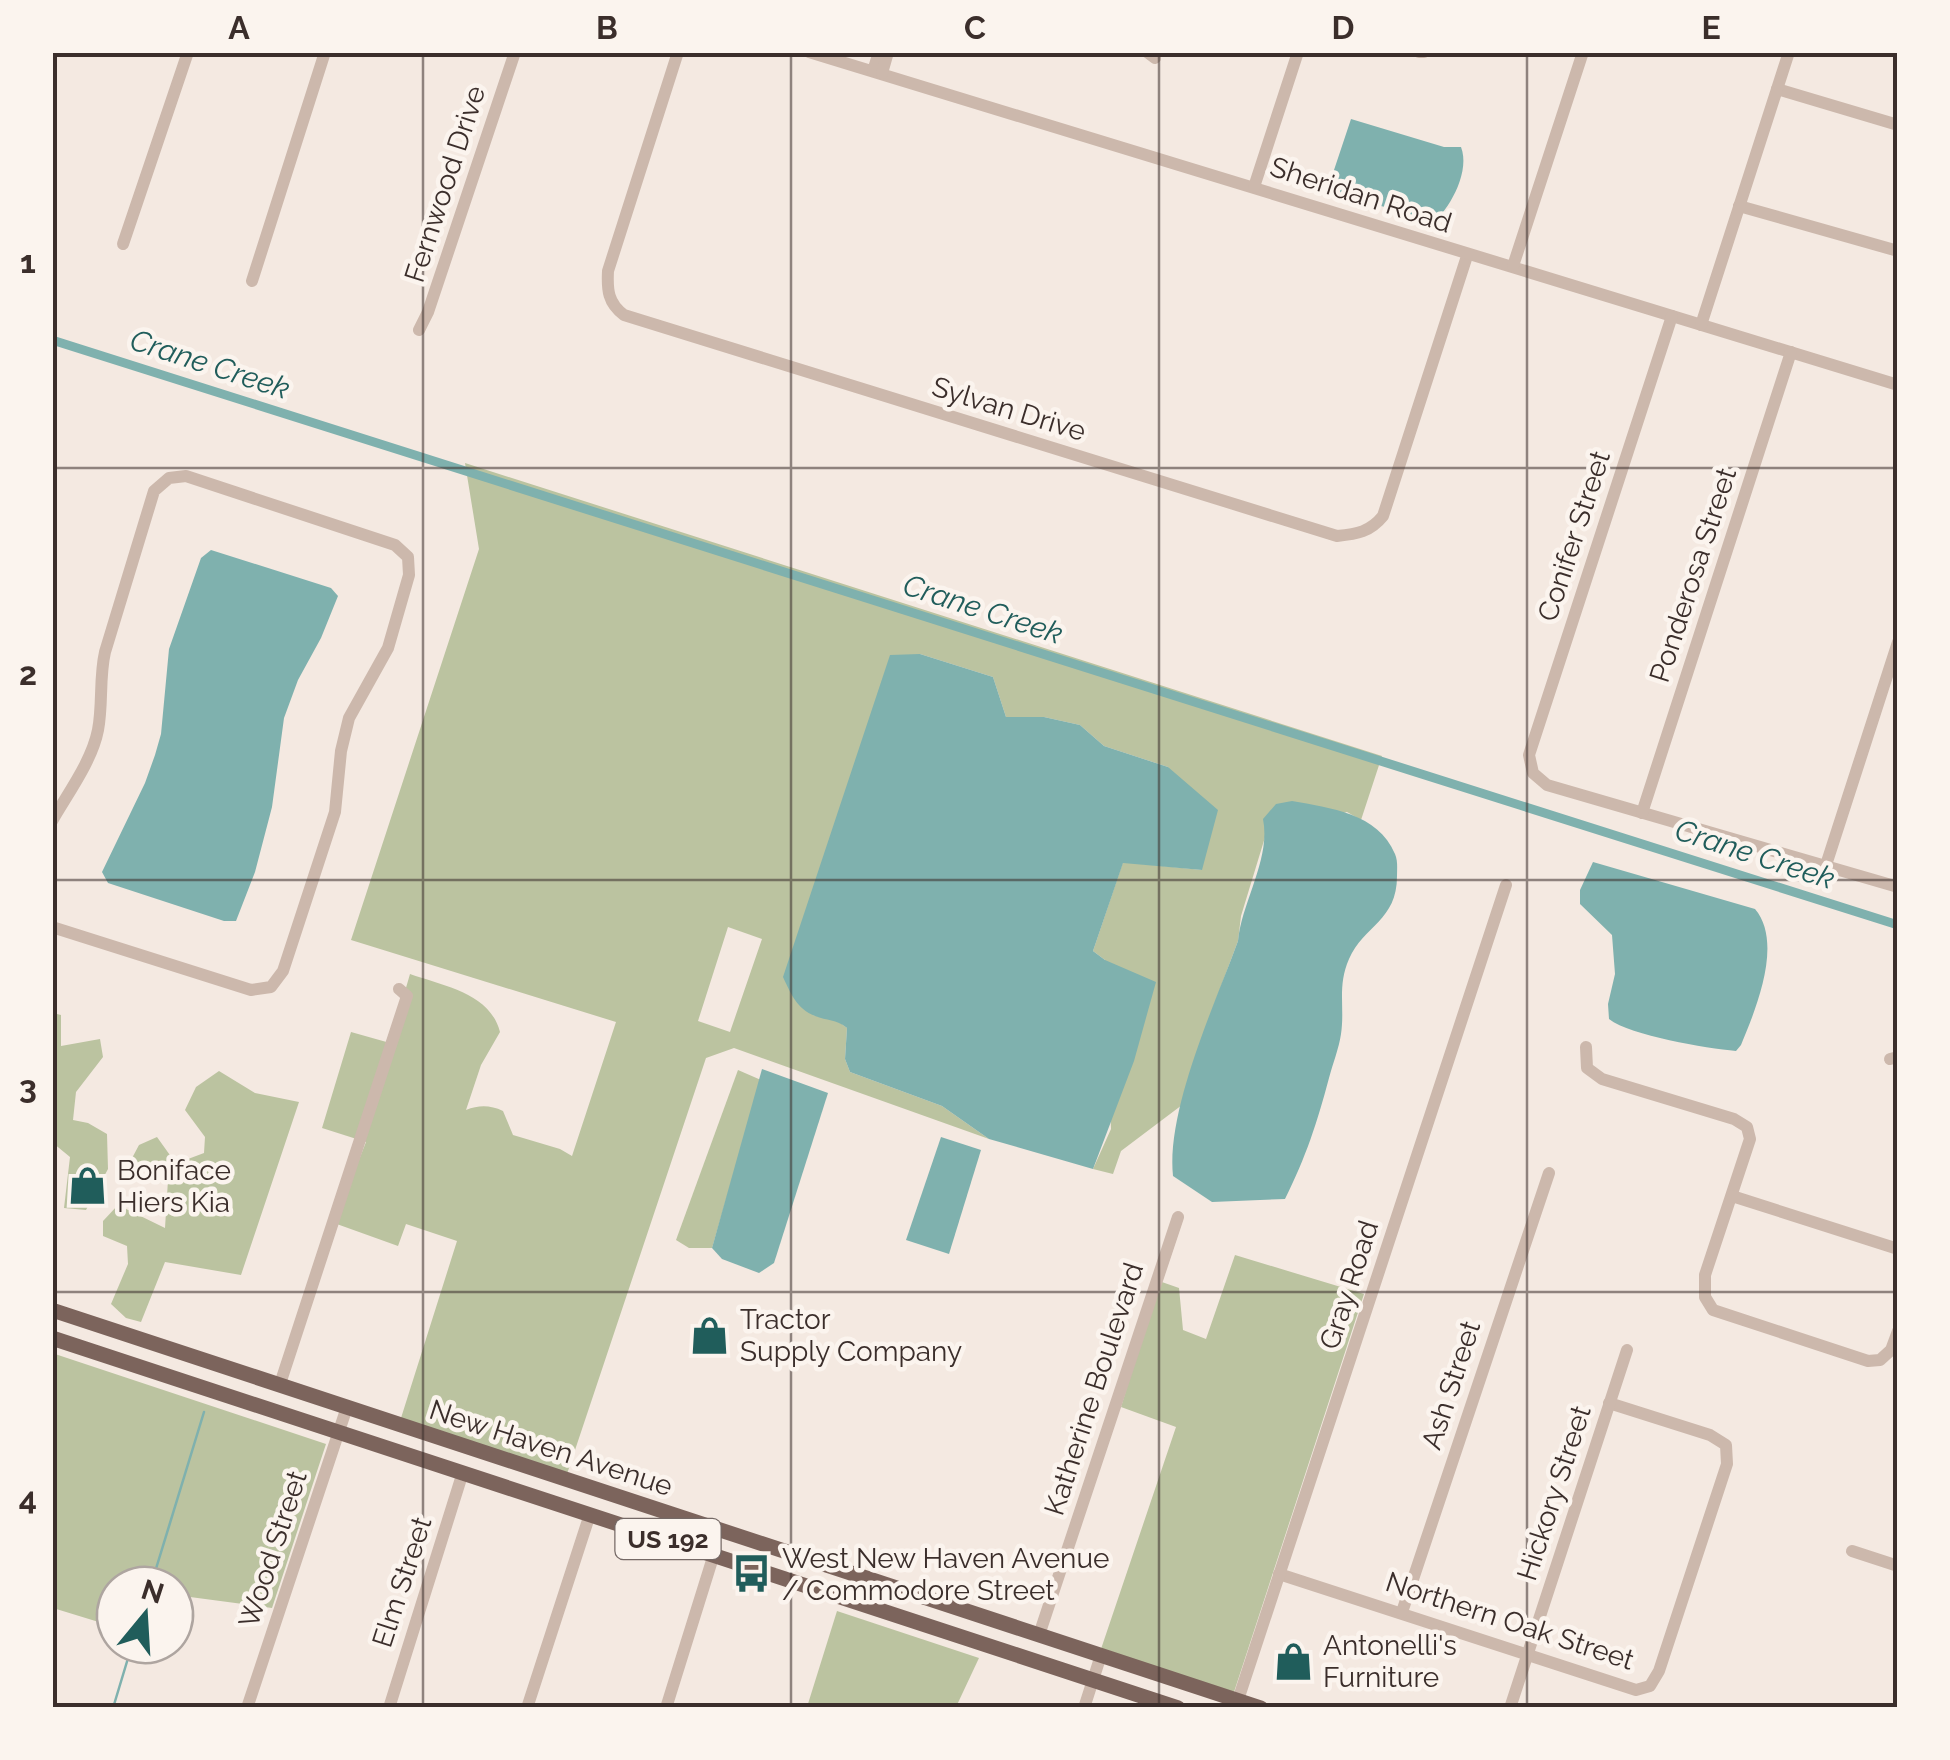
<svg xmlns="http://www.w3.org/2000/svg" width="1950" height="1760" font-family="Raleway,sans-serif">
  <style>
    .green { fill: #bbc3a0; fill-rule: evenodd }
    .water { fill: #7fb1ae }
    .lines { fill: none; stroke-linecap: round; stroke-linejoin: round }
    .stream { stroke: #7fb1ae; stroke-width: 2.5 }
    .canal { stroke: #7fb1ae; stroke-width: 9 }
    .minor { stroke: #ccb8ac; stroke-width: 12 }
    .major { stroke: #7c645c; stroke-width: 15 }
    .grid { fill: none; stroke: #3b2e2b; stroke-width: 2.5; stroke-opacity: 0.55 }
    .labels { text-anchor: middle; dominant-baseline: central; stroke-width: 9; stroke-linejoin: round; paint-order: stroke }
    .shield { fill: #fbf4ee; stroke: #756966; stroke-width: 2.5 }
    .shield-label { font-size: 25px; font-weight: bold; fill: #3b2e2b }
    .street-label { font-size: 28px; fill: #3b2e2b; stroke: #fbf4ee }
    .poi-label { font-size: 28px; fill: #3b2e2b; stroke: #fbf4ee; text-anchor: start }
    .water-label { font-size: 30px; font-style: italic; fill: #205d5b; stroke: #fbf4ee }
    .neatline { fill: none; stroke: #3b2e2b; stroke-width: 4 }
    .grid-label { font-size: 32px; text-anchor: middle; font-weight: bold; fill: #3b2e2b }
  </style>
  <rect width="100%" height="100%" fill="#f4e9e1"/>
  <g class="green">
    <path d="M465 463 1382 756 1361 820 1347 812 1266 834 1241 916 1238 941 1208 1021 1182 1105 1121 1151 1113 1174 1093 1169 1111 1129 1105 960 1093 951 1123 862 1202 870 1168 767 1104 746 1080 725 1044 717H1006L993 677 920 654 813 1015 838 1021 847 1028 845 1059 850 1072 942 1106 989 1139 734 1048 706 1058 567 1474 401 1418 457 1241 406 1224 398 1246 334 1223 366 1142 322 1128 351 1032 390 1043 410 974C444 986 490 993 500 1032L481 1065 466 1110C479 1105 490 1105 503 1111L513 1135 560 1149 572 1156 616 1022 351 940 479 549ZM728 927 762 939 730 1032 698 1021Z"/>
    <polygon points="53,1013 61,1015 61,1046 100,1039 103,1057 76,1092 73,1120 88,1123 107,1134 108,1169 86,1210 64,1208 70,1157 53,1143"/>
    <polygon points="738,1070 761,1080 712,1248 689,1248 676,1240"/>
    <polygon points="219,1071 255,1093 299,1102 241,1275 165,1262 141,1322 126,1318 111,1304 128,1264 127,1246 103,1236 103,1221 118,1205 165,1228 168,1180 131,1160 139,1145 157,1137 172,1158 188,1159 204,1153 205,1137 185,1110 196,1087"/>
    <polygon points="1235,1255 1364,1294 1234,1692 1101,1649 1176,1427 1121,1407 1159,1281 1179,1288 1183,1330 1206,1339"/>
    <polygon points="52,1353 326,1444 272,1608 175,1595 175,1585 115,1585 115,1627 53,1608"/>
    <polygon points="837,1611 979,1658 956,1707 807,1707"/>
  </g>
  <g class="water">
    <path d="M1351 119 1444 147H1461C1470 170 1452 205 1435 221L1327 191Z"/>
    <polygon points="211,550 331,588 338,596 321,638 298,680 284,718 272,807 255,872 236,921 224,921 108,883 102,872 145,783 155,755 161,734 169,649 201,558"/>
    <path d="M920 654 993 677 1006 717H1044L1080 725 1104 746 1168 767 1218 810 1202 870 1123 863 1093 951 1105 960 1156 982 1134 1061 1093 1169 989 1139 942 1106 850 1072 845 1059 847 1028C836 1019 827 1021 815 1016 797 1009 791 994 783 977L890 655Z"/>
    <path d="M1292 801C1330 808 1378 813 1395 854 1398 861 1397 869 1397 876 1397 921 1364 925 1349 959 1337 986 1345 1008 1341 1034 1339 1048 1333 1063 1329 1078 1317 1123 1306 1157 1285 1199L1212 1202 1173 1176C1166 1110 1215 1004 1238 941 1242 901 1271 859 1263 819L1276 804Z"/>
    <path d="M1593 862 1755 909C1784 943 1755 1011 1741 1045L1736 1051C1706 1048 1631 1036 1609 1019L1608 1004 1615 974 1612 935 1580 904V890Z"/>
    <polygon points="762,1069 828,1093 774,1263 759,1273 722,1259 712,1248"/>
    <polygon points="941,1137 981,1150 949,1254 906,1240"/>
  </g>
  <g class="lines">
    <g class="stream">
      <polyline points="151,1585 204,1412"/>
      <polyline points="113,1708 132,1645"/>
    </g>
    <polyline class="canal" points="52,340 1898,925"/>
    <g class="minor">
      <path d="M678 52 608 271C607 290 608 303 624 315L1337 536C1357 534 1370 532 1383 516L1467 256"/>
      <polyline points="809,52 1898,385"/>
      <polyline points="1147,52 1155,58"/>
      <polyline points="1419,52 1424,52"/>
      <polyline points="873,71 879,52"/>
      <polyline points="882,73 888,52"/>
      <polyline points="1777,89 1898,125"/>
      <polyline points="1254,187 1298,52"/>
      <polyline points="1739,206 1898,251"/>
      <polyline points="123,244 188,52"/>
      <polyline points="1513,266 1583,52"/>
      <polyline points="252,281 325,52"/>
      <polyline points="1672,316 1529,755 1533,773 1547,785 1898,887"/>
      <polyline points="1701,325 1789,52"/>
      <polyline points="419,330 428,312 515,52"/>
      <polyline points="1642,813 1791,352"/>
      <path d="M52 821C68 793 92 761 98 730 103 704 99 678 105 652L154 491 169 478 186 476 395 545 408 557 409 575 388 648 349 718 341 751 335 812 283 971 271 987 251 990 52 927"/>
      <polyline points="1826,865 1898,642"/>
      <polyline points="1586,1047 1587,1068 1602,1079 1734,1119 1747,1127 1750,1139 1705,1275 1705,1297 1713,1310 1868,1361 1880,1360 1891,1350 1898,1331"/>
      <polyline points="1890,1059 1898,1057"/>
      <polyline points="1732,1196 1898,1249"/>
      <polyline points="280,1384 407,996 399,989"/>
      <polyline points="1852,1551 1898,1566"/>
      <polyline points="1279,1574 1636,1690 1650,1686 1659,1671 1727,1464 1726,1445 1710,1435 1609,1403"/>
      <polyline points="1402,1612 1549,1173"/>
      <polyline points="1039,1635 1178,1217"/>
      <polyline points="1238,1700 1506,885"/>
      <polyline points="247,1708 347,1407"/>
      <polyline points="389,1708 463,1472"/>
      <polyline points="527,1708 590,1514"/>
      <polyline points="666,1708 714,1554"/>
      <polyline points="1084,1708 1101,1655"/>
      <polyline points="1510,1708 1627,1350"/>
    </g>
    <g class="major">
      <polyline points="52,1310 1261,1708"/>
      <polyline points="52,1338 1178,1708"/>
    </g>
  </g>
  <path class="grid" d="M423 52V1708M791 52V1708M1159 52V1708M1527 52V1708M52 468H1898M52 880H1898M52 1292H1898"/>
  <defs>
    <symbol id="shop-bare" viewBox="-9 -9 18 18"><path d="M-5-2.5h2.3a2.7 3.5 0 0 1 5.4 0H5L5.5 6h-11ZM-1.5-2.5h3a1.5 2.3 0 0 0-3 0Z" fill="#205d5b" stroke="#fbf4ee" stroke-width="2.5" paint-order="stroke"/></symbol>
    <symbol id="bus-bare" viewBox="-9 -9 18 18"><path d="M-5-6H5V4H4V6H2V4H-2V6H-4V4H-5ZM-3.5-4V0h7V-4ZM-3.5 1.2v1.5H-2V1.2ZM2 1.2v1.5H3.5V1.2Z" fill="#205d5b" stroke="#fbf4ee" stroke-width="2.5" paint-order="stroke"/></symbol>
  </defs>
  <g fill-rule="evenodd">
    <use href="#shop-bare" x="60" y="1158" width="55" height="55"/>
    <use href="#shop-bare" x="682" y="1308" width="55" height="55"/>
    <use href="#bus-bare" x="724" y="1546" width="55" height="55"/>
    <use href="#shop-bare" x="1266" y="1634" width="55" height="55"/>
  </g>
  <g class="labels">
    <rect class="shield" x="615.5" y="1519" width="105" height="40" rx="8"/>
    <g class="shield-label">
      <text x="668" y="1539">US 192</text>
    </g>
    <g class="street-label">
      <text transform="translate(445 184) rotate(-72)">Fernwood Drive</text>
      <text transform="translate(1361 195) rotate(18)">Sheridan Road</text>
      <text transform="translate(1009 409) rotate(17)">Sylvan Drive</text>
      <text transform="translate(1574 536) rotate(-72)">Conifer Street</text>
      <text transform="translate(1693 575) rotate(-72)">Ponderosa Street</text>
      <text transform="translate(1349 1285) rotate(-72)">Gray Road</text>
      <text transform="translate(1451 1385) rotate(-72)">Ash Street</text>
      <text transform="translate(1094 1389) rotate(-72)">Katherine Boulevard</text>
      <text transform="translate(551 1448) rotate(18)">New Haven Avenue</text>
      <text transform="translate(1554 1493) rotate(-72)">Hickory Street</text>
      <text transform="translate(273 1549) rotate(-72)">Wood Street</text>
      <text transform="translate(402 1582) rotate(-72)">Elm Street</text>
      <text transform="translate(1510 1621) rotate(18)">Northern Oak Street</text>
    </g>
    <g class="poi-label">
      <text x="117" y="1170">Boniface<tspan x="117" dy="32">Hiers Kia</tspan></text>
      <text x="740" y="1319">Tractor<tspan x="740" dy="32">Supply Company</tspan></text>
      <text x="782" y="1558">West New Haven Avenue<tspan x="782" dy="32">/ Commodore Street</tspan></text>
      <text x="1323" y="1645">Antonelli's<tspan x="1323" dy="32">Furniture</tspan></text>
    </g>
    <g class="water-label">
      <text transform="translate(210 364) rotate(18)">Crane Creek</text>
      <text transform="translate(983 609) rotate(18)">Crane Creek</text>
      <text transform="translate(1755 854) rotate(18)">Crane Creek</text>
    </g>
  </g>
  <rect width="1950" height="1760" fill="none" stroke="#fbf4ee" stroke-width="110"/>
  <g transform="translate(145 1615) rotate(18)"><circle r="48" fill="#fbf4ee" stroke="#aea5a0" stroke-width="2.5"/>
  <path d="M0-8L18 38L0 25L-18 38Z" fill="#205d5b"/>
  <text y="-15" font-size="28" font-weight="bold" text-anchor="middle" fill="#3b2e2b">N</text>
  </g>
  <rect x="55" y="55" width="1840" height="1650" class="neatline"/>
  <g class="grid-label">
    <text x="239" y="39">A</text>
    <text x="607" y="39">B</text>
    <text x="975" y="39">C</text>
    <text x="1343" y="39">D</text>
    <text x="1711" y="39">E</text>
    <text x="28" y="273">1</text>
    <text x="28" y="685">2</text>
    <text x="28" y="1098">3</text>
    <text x="28" y="1510">4</text>
  </g>
</svg>
